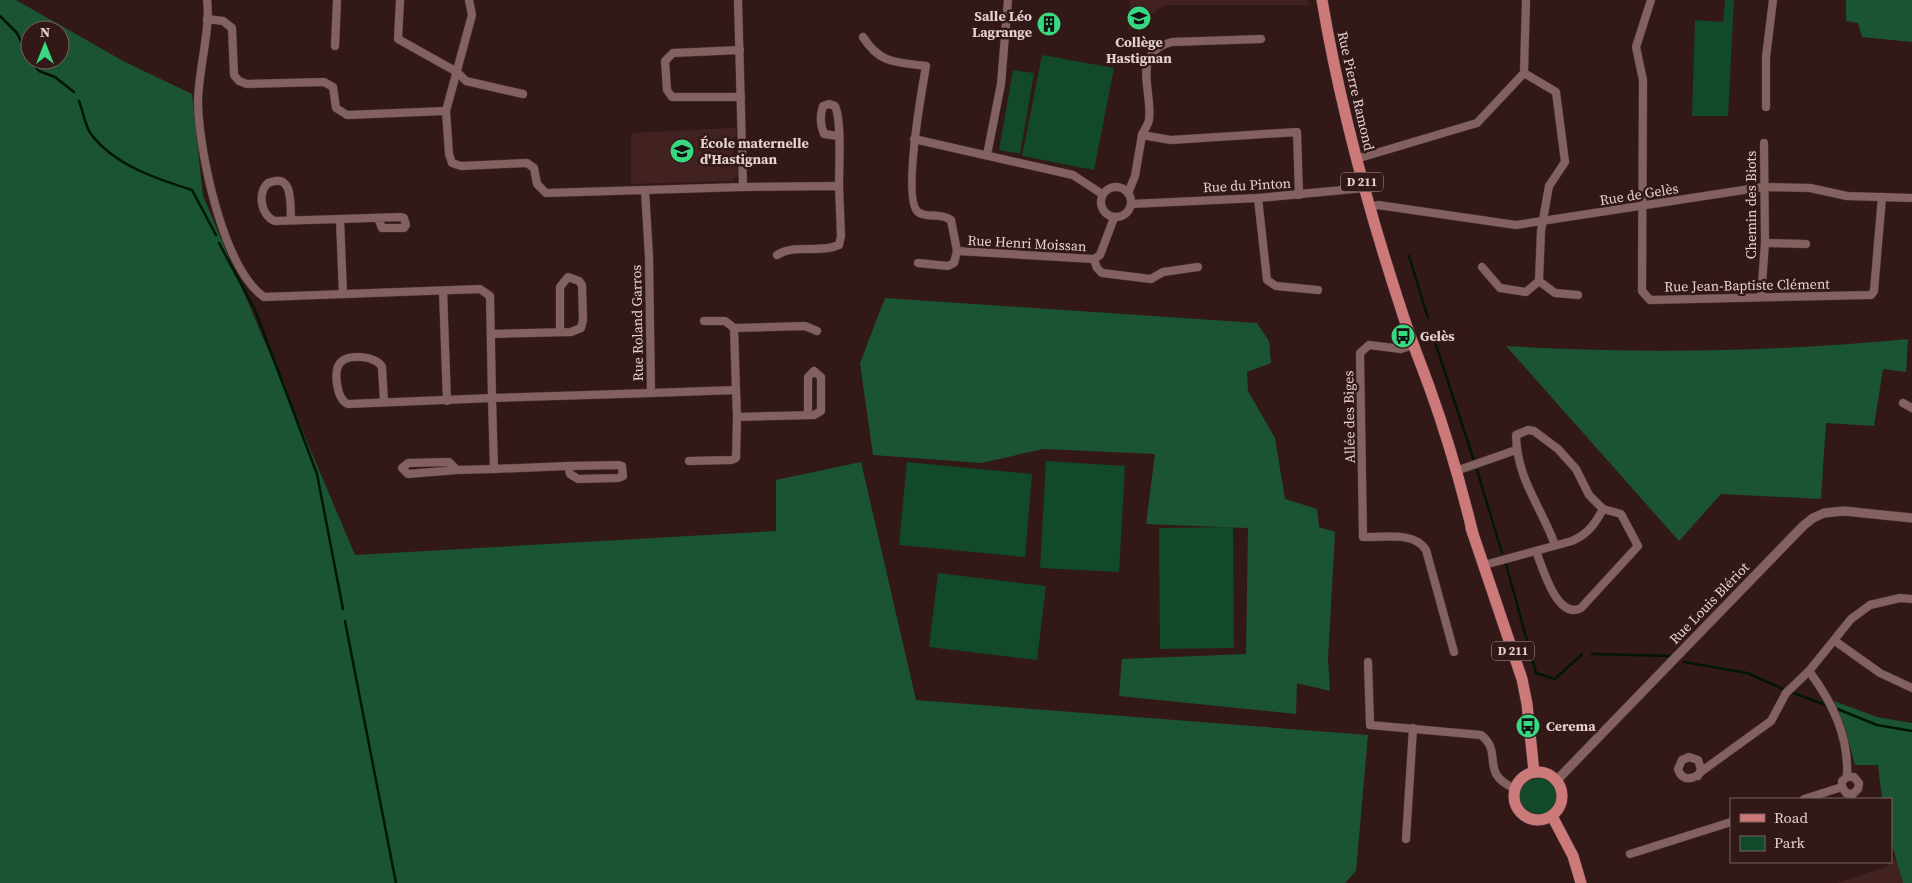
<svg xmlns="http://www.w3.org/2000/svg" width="1912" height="883" font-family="'Source Serif 4',serif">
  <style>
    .built { fill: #422221 }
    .green { fill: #124929 }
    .forest { fill: #1b5432; fill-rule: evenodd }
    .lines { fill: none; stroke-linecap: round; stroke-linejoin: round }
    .stream { stroke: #001606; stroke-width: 2.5 }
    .minor-casing { stroke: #4a3435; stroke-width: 9 }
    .tertiary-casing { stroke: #4a3435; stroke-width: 10 }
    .primary-casing { stroke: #4a3435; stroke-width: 12 }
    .minor { stroke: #826160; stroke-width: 8 }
    .tertiary { stroke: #826160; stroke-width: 9 }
    .primary { stroke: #cc7a79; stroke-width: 11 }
    .labels { text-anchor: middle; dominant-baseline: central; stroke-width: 5; stroke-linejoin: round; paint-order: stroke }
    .shield { fill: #331818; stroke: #af9a99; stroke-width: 1 }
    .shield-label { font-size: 12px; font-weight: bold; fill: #e4d1d0 }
    .poi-label { font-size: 14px; font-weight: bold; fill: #e4d1d0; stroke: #331818; text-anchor: start }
    .street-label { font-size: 14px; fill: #e4d1d0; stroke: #331818 }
  </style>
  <rect width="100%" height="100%" fill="#331818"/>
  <g class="built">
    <polygon points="1130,0 1307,0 1308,5 1164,5 1128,31"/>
    <polygon points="736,128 736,136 733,137 734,165 737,165 738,174 733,181 631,184 631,133"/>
    <polygon points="1896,858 1903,883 1837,883 1889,866 1888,862"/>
  </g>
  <g class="green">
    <polygon points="1725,0 1734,0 1728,116 1692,116 1695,20 1723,22"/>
    <polygon points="1042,55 1114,68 1094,170 1022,156"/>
    <polygon points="1013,70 1034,73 1020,154 999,150"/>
    <polygon points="1046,461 1125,466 1119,572 1040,568"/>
    <polygon points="907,462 1032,474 1025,557 899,545"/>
    <polygon points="1233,527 1234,648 1160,649 1159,528"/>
    <polygon points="938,573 1046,586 1037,660 929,647"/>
    <circle cx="1538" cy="797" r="19"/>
  </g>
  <g class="forest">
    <path d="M0 0H16L125 62 192 94 203 196 355 555 776 531V480L861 462 916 700 1368 735 1356 871 1345 883H0ZM30 30H60V60H30Z"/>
    <polygon points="1846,0 1912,0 1912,42 1862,37 1858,23 1846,21"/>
    <polygon points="885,298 1257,323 1269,341 1271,363 1247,372 1248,391 1275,438 1285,499 1317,509 1319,527 1335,532 1328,658 1330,691 1297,683 1296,714 1119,696 1122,659 1246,654 1248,528 1146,524 1155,454 1043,449 981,463 873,455 860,363"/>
    <path d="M1908 339 1906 372 1883 369 1874 426 1826 423 1821 499 1721 494 1679 541 1506 346C1643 354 1771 352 1908 339Z"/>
    <polygon points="1834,701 1877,717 1912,723 1912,883 1903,883 1891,841 1891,799 1882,799 1878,765 1855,765 1844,725"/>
  </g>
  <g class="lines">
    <g class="stream">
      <polyline points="0,16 17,33 30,60"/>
      <polyline points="30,60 39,71 55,77 74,92"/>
      <path d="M79 101C83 111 85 126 91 134 114 165 157 179 192 190L216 235"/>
      <polyline points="219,243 255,310 317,474 343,609"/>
      <polyline points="1409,256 1428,318"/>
      <polyline points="1434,339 1474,461"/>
      <polyline points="1477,470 1502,553"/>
      <polyline points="1506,564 1536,673 1555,679 1582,654"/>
      <polyline points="345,621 396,883"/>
      <polyline points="1592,654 1672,656"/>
      <polyline points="1684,662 1747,673 1783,689"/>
      <polyline points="1791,692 1828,706"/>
      <polyline points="1835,708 1877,725 1912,731"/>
    </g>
    <defs>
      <g id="minor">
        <path d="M207 0C211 29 198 71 198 103 199 152 223 268 264 297L480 289 490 296 492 398 651 393 649 257 645 190 743 187 738 0"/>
        <polyline points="400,0 398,39 457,72 466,81 523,94"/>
        <polyline points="1651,0 1636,47 1643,80 1642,291 1650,300 1871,295 1874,291 1882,197"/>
        <polyline points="207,19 223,21 232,28 234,75 239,81 247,84 324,82 333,87 336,108 347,115 446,111 449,154 452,163 461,166 527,163 534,168 537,184 546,193 645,190"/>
        <path d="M863 37C880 64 896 62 926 66 922 89 902 199 918 212 927 219 940 212 951 220L957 251 1094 259"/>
        <polyline points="335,46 337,0"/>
        <polyline points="740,50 673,53 665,61 667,90 672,97 741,97"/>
        <polyline points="1766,107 1766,57 1773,0"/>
        <polyline points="446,111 472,15 469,0"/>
        <path d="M1142 135C1144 130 1148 125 1149 120 1153 90 1130 53 1172 42L1261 39"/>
        <path d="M838 136 824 134C820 125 820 115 823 106L829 104 835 106C842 120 839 167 839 186"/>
        <polyline points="914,139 1073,175 1102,194"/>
        <polyline points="987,155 1001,84 1008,0"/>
        <polyline points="1356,159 1477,123 1524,73 1526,0"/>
        <circle cx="1116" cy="202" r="15"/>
        <path d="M743 187 839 186 841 236 839 245C819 254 796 243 777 255"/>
        <polyline points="1128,193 1135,176 1142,135 1171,140 1297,132 1299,195"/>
        <polyline points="1258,198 1267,280 1276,286 1318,290"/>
        <polyline points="1131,204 1258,198 1364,188"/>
        <polyline points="1370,207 1378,205 1516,225 1763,187 1810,188 1847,196 1912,198"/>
        <polyline points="1114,218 1100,255 1094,259 1097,268 1102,273 1151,279 1163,272 1198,267"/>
        <polyline points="340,219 400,217 404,218 406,225 404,228 382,228 378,218"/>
        <path d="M291 220C290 204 294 172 268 183 257 193 261 216 275 221L340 219 343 294"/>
        <polyline points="1765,243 1806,244"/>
        <polyline points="918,263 948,266 954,263 957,251"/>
        <polyline points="1482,267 1500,288 1526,292 1539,281 1541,231 1549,186 1565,162 1556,92 1524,73"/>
        <polyline points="1539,281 1555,293 1578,295"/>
        <polyline points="443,291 447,401"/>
        <polyline points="1761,297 1765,243 1764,143"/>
        <polyline points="704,321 725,321 734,328 736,390"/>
        <polyline points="734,328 805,326 817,331"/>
        <polyline points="491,334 571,332 581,328 583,320 582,285 579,281 568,277 560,287 560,332"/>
        <path d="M1413 345 1401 349 1369 345 1360 353 1363 537C1384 538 1414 531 1426 550L1454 652"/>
        <polyline points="651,393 736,390 737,417 814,415 821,411 821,377 814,371 808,377 808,415"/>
        <path d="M384 402 382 367C377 356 348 353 340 363 333 372 337 400 348 404L492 398 494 469 568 466"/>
        <polyline points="1903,403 1912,408"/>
        <polyline points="689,461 732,460 736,458 737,417"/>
        <polygon points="618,465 622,466 623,476 618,478 578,479 570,474 568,466"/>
        <polyline points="457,470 408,474 402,468 408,463 449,462 457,470 494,469"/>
        <polyline points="1456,471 1516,450"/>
        <path d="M1536 551C1542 566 1557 621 1581 608L1638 546 1621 514 1603 509"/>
        <path d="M1484 565 1572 541C1588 534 1595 524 1603 509L1589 495 1576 469 1558 449 1534 431 1528 430 1516 435C1517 480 1541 506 1555 545"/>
        <polyline points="1835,641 1880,673 1912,688"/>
        <path d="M1368 662 1370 725 1481 735C1504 753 1479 773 1514 788"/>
        <path d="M1809 671C1833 703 1849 737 1847 777L1842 781V787L1846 793 1853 794 1858 789 1859 783 1854 777H1847"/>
        <path d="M1698 776 1701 769 1698 760 1689 757 1682 760 1678 769C1682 782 1694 780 1702 771L1771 721 1786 693 1809 671 1851 619 1870 605 1900 598 1912 599"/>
        <polyline points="1804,799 1842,787"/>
        <polyline points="1406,839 1413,728"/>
        <polyline points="1630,854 1731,822"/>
      </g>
      <polyline id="tertiary" points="1556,781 1803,526 1813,518 1824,513 1844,511 1912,518"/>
      <g id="primary">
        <path d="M1322 0C1340 107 1369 212 1403 315 1411 340 1421 364 1430 389 1447 436 1461 485 1473 534"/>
        <polyline points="1471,528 1522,679 1527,704 1534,772"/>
        <circle cx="1538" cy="796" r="24"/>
        <polyline points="1552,816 1573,856 1581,883"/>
      </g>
    </defs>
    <use href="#minor" class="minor-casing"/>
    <use href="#tertiary" class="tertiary-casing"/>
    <use href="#primary" class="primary-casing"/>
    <use href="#minor" class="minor"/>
    <use href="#tertiary" class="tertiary"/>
    <use href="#primary" class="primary"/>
  </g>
  <defs>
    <symbol id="school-disc" viewBox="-11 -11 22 22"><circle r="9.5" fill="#38d880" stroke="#331818"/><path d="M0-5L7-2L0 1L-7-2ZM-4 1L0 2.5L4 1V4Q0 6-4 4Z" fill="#111"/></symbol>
    <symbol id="building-disc" viewBox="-11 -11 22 22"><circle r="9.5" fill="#38d880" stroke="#331818"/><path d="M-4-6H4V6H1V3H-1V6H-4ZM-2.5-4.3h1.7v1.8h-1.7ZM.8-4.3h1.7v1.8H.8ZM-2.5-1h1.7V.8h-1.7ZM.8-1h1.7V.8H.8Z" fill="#111"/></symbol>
    <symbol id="bus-disc" viewBox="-11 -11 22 22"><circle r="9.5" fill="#38d880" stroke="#331818"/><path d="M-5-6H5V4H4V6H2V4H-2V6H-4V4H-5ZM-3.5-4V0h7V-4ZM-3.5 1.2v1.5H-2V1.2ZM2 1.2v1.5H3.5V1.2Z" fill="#111"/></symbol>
  </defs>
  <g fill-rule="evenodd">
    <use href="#school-disc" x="1125" y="4" width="28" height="28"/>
    <use href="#building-disc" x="1035" y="10" width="28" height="28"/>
    <use href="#school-disc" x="668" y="137" width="28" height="28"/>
    <use href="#bus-disc" x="1389" y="322" width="28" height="28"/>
    <use href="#bus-disc" x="1514" y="712" width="28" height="28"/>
  </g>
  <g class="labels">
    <g class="shield">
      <rect x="1341" y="172.5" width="42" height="19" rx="4"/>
      <rect x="1492" y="641.5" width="42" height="19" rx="4"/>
    </g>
    <g class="shield-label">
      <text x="1362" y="182">D 211</text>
      <text x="1513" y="651">D 211</text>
    </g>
    <g class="poi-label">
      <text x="1032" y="16" text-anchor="end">Salle Léo<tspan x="1032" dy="16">Lagrange</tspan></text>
      <text x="1139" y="42" text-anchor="middle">Collège<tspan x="1139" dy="16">Hastignan</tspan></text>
      <text x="700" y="143">École maternelle<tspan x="700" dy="16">d'Hastignan</tspan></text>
      <text x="1420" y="336">Gelès</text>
      <text x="1546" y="726">Cerema</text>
    </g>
    <g class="street-label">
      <text transform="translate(1356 91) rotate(77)">Rue Pierre Ramond</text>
      <text transform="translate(1247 185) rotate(-3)">Rue du Pinton</text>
      <text transform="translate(1639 194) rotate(-9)">Rue de Gelès</text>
      <text transform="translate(1751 205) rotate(-90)">Chemin des Biots</text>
      <text transform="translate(1027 243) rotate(3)">Rue Henri Moissan</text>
      <text transform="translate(1747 285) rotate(-1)">Rue Jean-Baptiste Clément</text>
      <text transform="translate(637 323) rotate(-91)">Rue Roland Garros</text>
      <text transform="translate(1349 417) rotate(-91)">Allée des Biges</text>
      <text transform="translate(1709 603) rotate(-46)">Rue Louis Blériot</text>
    </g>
  </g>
  <rect x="1730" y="798" width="162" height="65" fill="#331818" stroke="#7a6262"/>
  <rect x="1740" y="814" width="25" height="8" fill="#cc7a79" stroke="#7a6262"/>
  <text x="1774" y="823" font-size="15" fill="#e4d1d0">Road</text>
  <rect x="1740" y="836" width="25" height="15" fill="#124929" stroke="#7a6262"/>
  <text x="1774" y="848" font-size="15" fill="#e4d1d0">Park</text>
  <g transform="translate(45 45)"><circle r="24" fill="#331818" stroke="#7a6262"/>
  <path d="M0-4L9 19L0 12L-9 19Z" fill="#38d880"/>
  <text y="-8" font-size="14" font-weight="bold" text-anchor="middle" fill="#e4d1d0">N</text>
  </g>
</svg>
